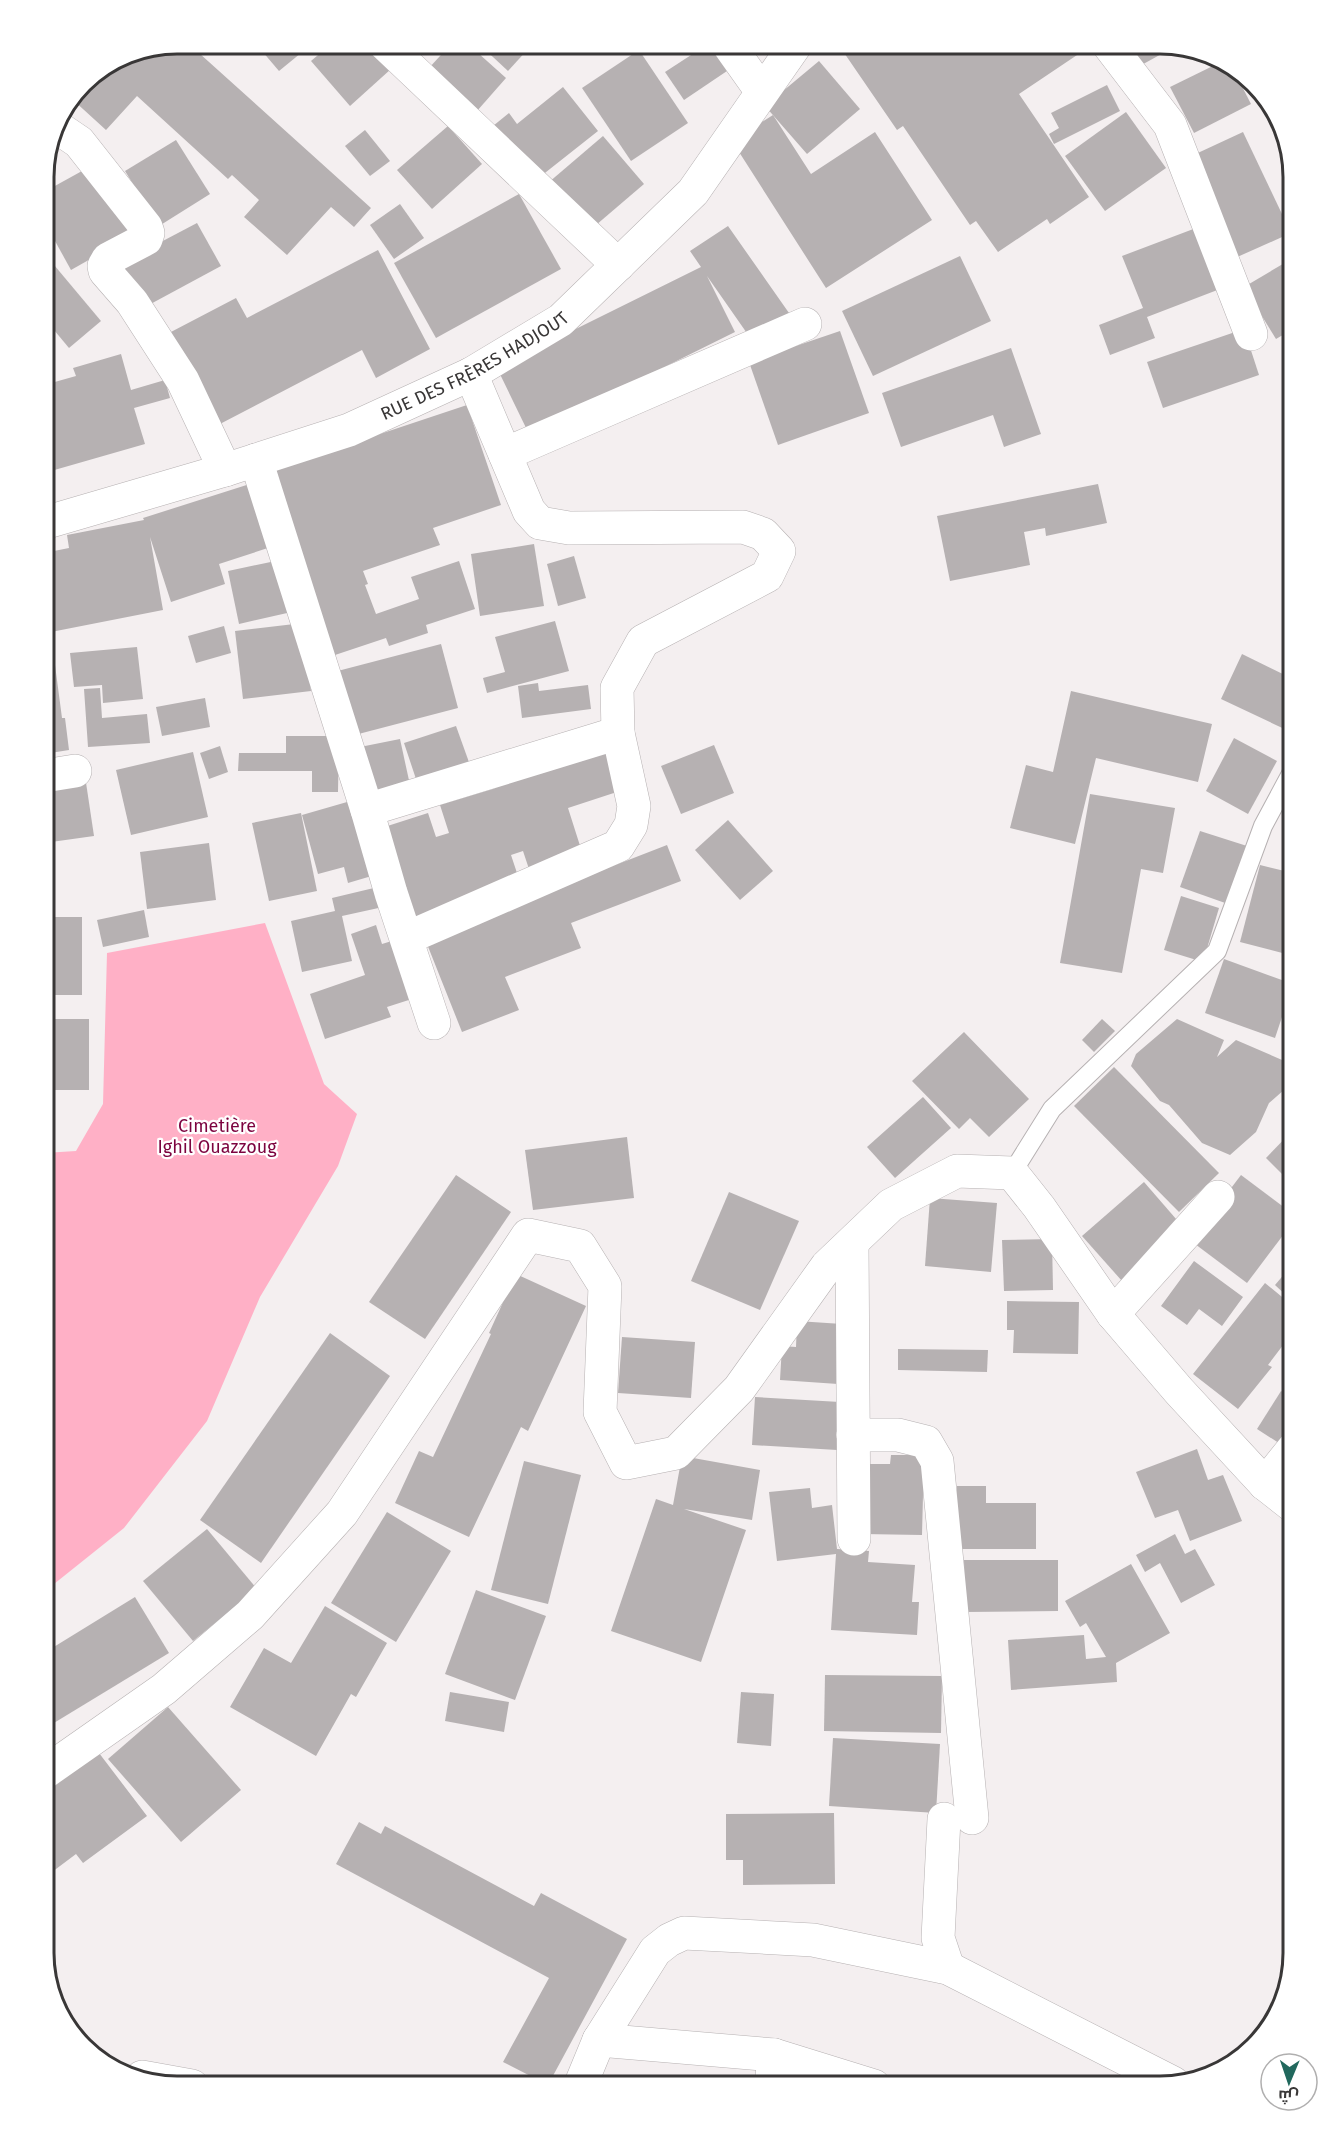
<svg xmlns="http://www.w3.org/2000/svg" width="1337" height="2130" font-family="'Fira Sans',Cairo,sans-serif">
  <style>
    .green { fill: #ffb0c6 }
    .building { fill: #b6b1b2 }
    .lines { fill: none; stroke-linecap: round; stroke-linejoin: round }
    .lane-casing { stroke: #b6b1b2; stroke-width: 20 }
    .street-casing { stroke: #b6b1b2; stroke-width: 34 }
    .lane { stroke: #fff; stroke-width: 18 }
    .street { stroke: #fff; stroke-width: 33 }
    .labels { text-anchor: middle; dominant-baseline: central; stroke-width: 4.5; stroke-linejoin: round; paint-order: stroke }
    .street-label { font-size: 18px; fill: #393737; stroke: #fff }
    .park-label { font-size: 18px; fill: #7c033f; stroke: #fff }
    .rim { fill: none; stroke: #393737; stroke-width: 3 }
  </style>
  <rect width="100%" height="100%" fill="#f4eff0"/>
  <polygon class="green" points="265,923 324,1084 357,1114 338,1166 260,1297 207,1421 124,1528 44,1592 44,1153 76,1151 103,1104 107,953"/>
  <g class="building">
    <polygon points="177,44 189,44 371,208 354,227 331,207 287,255 244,217 259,200 232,175 228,179 137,96 106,130 72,99 83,82 126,54"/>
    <polygon points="256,44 312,44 279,71"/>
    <polygon points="331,44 369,44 391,69 350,106 311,61"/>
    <polygon points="411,44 434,44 424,54"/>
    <polygon points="451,44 468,44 506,78 477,111 429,68"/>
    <polygon points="479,44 524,44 529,48 508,71"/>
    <polygon points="708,44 727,71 684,100 665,72"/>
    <polygon points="838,44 1083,44 1086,49 1019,94 1089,197 1050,224 1047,219 998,252 976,221 970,225 903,126 897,130"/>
    <polygon points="1122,44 1169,44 1176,46 1136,68"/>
    <polygon points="639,50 688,123 631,161 582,88"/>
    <polygon points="819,61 860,109 807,154 765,106"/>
    <polygon points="1221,62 1231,65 1251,104 1194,133 1170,87"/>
    <polygon points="1107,85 1120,111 1054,144 1049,134 1059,128 1051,113"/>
    <polygon points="563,87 598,131 536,180 493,126 509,113 517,124"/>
    <polygon points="1263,98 1280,118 1284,135 1262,99"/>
    <polygon points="1126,112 1166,168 1105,211 1065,156"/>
    <polygon points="773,115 811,174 875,132 932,220 826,288 732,141"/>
    <polygon points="448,126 482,164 432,209 397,170"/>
    <polygon points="365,130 390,161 370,176 345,146"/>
    <polygon points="1243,132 1291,233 1235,258 1187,158"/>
    <polygon points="603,136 644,184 589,231 548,183"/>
    <polygon points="176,140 210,194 159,226 125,171"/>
    <polygon points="91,166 131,236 71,270 44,221 44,192"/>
    <polygon points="519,194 561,269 436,338 394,263"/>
    <polygon points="400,204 424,238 394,259 370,225"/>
    <polygon points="197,223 221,266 145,307 121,263"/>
    <polygon points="728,226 789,313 751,339 707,276 735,332 529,434 497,368 701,267 690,251"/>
    <polygon points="1196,228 1220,289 1147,317 1155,338 1110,355 1099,325 1143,308 1122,256"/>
    <polygon points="378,250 430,349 376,378 362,350 218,425 169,333 236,298 247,318"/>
    <polygon points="44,253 101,321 69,348 44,318"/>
    <polygon points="960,256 991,321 873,376 842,311"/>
    <polygon points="1293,258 1293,329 1276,339 1244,287"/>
    <polygon points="1244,329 1259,375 1163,408 1147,362"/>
    <polygon points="840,331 869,413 778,445 749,362"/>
    <polygon points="1011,348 1041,434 1004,447 993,415 901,447 882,393"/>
    <polygon points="121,354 131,390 165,380 170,398 134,408 145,444 44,473 44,385 76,376 73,368"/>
    <polygon points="467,405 501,505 433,528 440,545 363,571 368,584 365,585 376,614 419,599 411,577 459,561 475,609 426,625 428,633 389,646 386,638 329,657 266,472"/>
    <polygon points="256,482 277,545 219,564 225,584 171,602 150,537 163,610 51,632 44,594 44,553 69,548 67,535 144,520 143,518"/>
    <polygon points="1098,484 1107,523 1046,536 1045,528 1024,532 1030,565 950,581 937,516"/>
    <polygon points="534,544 544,606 480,616 471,554"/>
    <polygon points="574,556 586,598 558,606 547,564"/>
    <polygon points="285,559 296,611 239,624 228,571"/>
    <polygon points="555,621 569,671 487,693 483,678 505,672 495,637"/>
    <polygon points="303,623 311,691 243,699 235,631"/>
    <polygon points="224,626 231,653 196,663 188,636"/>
    <polygon points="441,644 458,708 347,737 330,673"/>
    <polygon points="137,647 143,699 103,703 102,685 74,687 70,653"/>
    <polygon points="1242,654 1293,679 1293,733 1221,699"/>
    <polygon points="55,665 62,718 65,718 69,750 44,754 44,666"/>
    <polygon points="538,683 539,691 588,685 591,709 522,718 518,686"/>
    <polygon points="100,688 102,718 147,714 150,743 88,747 84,689"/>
    <polygon points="1071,691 1212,724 1198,782 1096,758 1075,844 1010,828 1026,765 1053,772"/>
    <polygon points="205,698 210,727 162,736 156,707"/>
    <polygon points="456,726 470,765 417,782 404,743"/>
    <polygon points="286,736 339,736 338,792 312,792 312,771 238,771 239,753 286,753"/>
    <polygon points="610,738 626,789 568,808 582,852 529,869 523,851 511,855 521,885 404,921 375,830 428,813 436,837 449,833 440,805 493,789"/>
    <polygon points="1234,738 1277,761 1248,814 1206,791"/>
    <polygon points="400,739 410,785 364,794 355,748"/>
    <polygon points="714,745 734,793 681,814 661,766"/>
    <polygon points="220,746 228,772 209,779 200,753"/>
    <polygon points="193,752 208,817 131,835 116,770"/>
    <polygon points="85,776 94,836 44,843 44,781"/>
    <polygon points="1090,794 1175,808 1163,873 1141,869 1122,973 1060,963"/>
    <polygon points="354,800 375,875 348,883 344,867 318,874 302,815"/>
    <polygon points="301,813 317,891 269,901 252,823"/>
    <polygon points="728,820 773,871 740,900 695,850"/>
    <polygon points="1200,831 1247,846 1228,904 1180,887"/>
    <polygon points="209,843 216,900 147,909 140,852"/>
    <polygon points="667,845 681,881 571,923 581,948 505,977 519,1010 462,1032 425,939"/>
    <polygon points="1260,865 1293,873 1293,943 1290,955 1240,942"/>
    <polygon points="378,887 383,907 342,916 352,961 302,972 291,921 335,911 332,898"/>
    <polygon points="1181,896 1219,908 1203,962 1164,950"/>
    <polygon points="144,910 149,937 103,947 97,920"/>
    <rect x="44" y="917" width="38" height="78"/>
    <polygon points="376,925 382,944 395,940 415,998 387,1007 391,1017 325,1039 310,994 365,975 351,934"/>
    <polygon points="1224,959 1293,984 1275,1038 1205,1013"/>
    <rect x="44" y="1019" width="45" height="71"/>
    <polygon points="1102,1019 1115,1031 1094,1052 1082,1040"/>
    <polygon points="1177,1019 1224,1040 1217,1057 1236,1040 1289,1063 1293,1069 1293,1082 1269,1103 1256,1132 1230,1155 1202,1143 1169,1105 1160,1101 1131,1066 1136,1054"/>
    <polygon points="964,1032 1029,1099 989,1137 970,1118 959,1129 912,1081"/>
    <polygon points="1114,1067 1219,1173 1179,1212 1074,1106"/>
    <polygon points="923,1097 951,1128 895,1178 867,1147"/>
    <polygon points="1293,1130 1293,1185 1266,1158"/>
    <polygon points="627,1137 634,1198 533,1210 525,1150"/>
    <polygon points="456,1175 511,1212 425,1339 369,1302"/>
    <polygon points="1241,1175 1293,1214 1293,1222 1247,1283 1191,1241"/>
    <polygon points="1144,1182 1183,1227 1122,1281 1082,1236"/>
    <polygon points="729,1192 799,1221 760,1310 691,1281"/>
    <polygon points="930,1198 997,1203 991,1272 925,1266"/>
    <polygon points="1052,1239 1053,1290 1004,1291 1002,1240"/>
    <polygon points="1194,1261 1243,1297 1222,1326 1199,1309 1187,1325 1161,1306"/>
    <polygon points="1286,1272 1293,1279 1293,1302 1275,1285"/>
    <polygon points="516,1274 586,1306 528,1431 521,1427 469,1537 395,1503 419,1451 433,1457 491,1334 489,1333"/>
    <polygon points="1265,1283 1293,1306 1293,1332 1268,1365 1272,1367 1238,1409 1193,1374"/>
    <polygon points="1007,1301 1079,1302 1078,1354 1013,1353 1014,1330 1007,1330"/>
    <polygon points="797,1321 842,1324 838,1384 780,1380 782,1346 796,1347"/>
    <polygon points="330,1333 390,1376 261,1563 200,1520"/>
    <polygon points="622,1337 695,1342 691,1398 618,1393"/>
    <polygon points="898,1349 988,1350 987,1372 898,1370"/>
    <polygon points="1293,1368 1293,1387 1284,1379"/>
    <polygon points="1281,1391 1293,1399 1293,1433 1285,1447 1257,1429"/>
    <polygon points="755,1397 840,1402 837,1450 752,1445"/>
    <polygon points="1197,1449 1208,1480 1223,1475 1242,1521 1190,1541 1178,1510 1155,1518 1136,1472"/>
    <polygon points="891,1455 924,1455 922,1535 863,1534 864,1464 890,1464"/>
    <polygon points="682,1456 760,1470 752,1520 684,1509 746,1530 701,1662 611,1631 656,1499 673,1505"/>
    <polygon points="524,1461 581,1475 548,1604 491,1590"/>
    <polygon points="957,1486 986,1486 986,1503 1036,1503 1036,1549 957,1549"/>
    <polygon points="810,1488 812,1508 832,1505 837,1549 869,1551 868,1562 915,1565 912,1602 919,1602 917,1635 831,1630 836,1554 777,1561 769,1492"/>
    <polygon points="387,1512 451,1551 396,1642 331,1603"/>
    <polygon points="207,1529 257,1589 193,1641 143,1581"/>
    <polygon points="1175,1534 1185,1554 1195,1549 1215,1585 1181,1603 1160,1563 1145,1572 1136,1555"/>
    <polygon points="964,1560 1058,1560 1058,1611 965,1612"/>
    <polygon points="1131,1564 1170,1633 1116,1663 1117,1682 1011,1690 1008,1640 1084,1635 1086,1659 1106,1657 1086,1623 1080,1627 1065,1601"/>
    <polygon points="476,1590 546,1616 515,1700 445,1674"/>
    <polygon points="135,1597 169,1653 44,1729 44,1653"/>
    <polygon points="325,1606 387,1643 356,1697 351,1694 316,1756 230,1707 264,1648 291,1663"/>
    <polygon points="825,1675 942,1676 941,1733 824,1731"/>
    <polygon points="450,1692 509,1702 504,1732 445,1721"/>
    <polygon points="741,1692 774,1694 771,1746 737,1743"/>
    <polygon points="168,1707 241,1790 181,1842 108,1759"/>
    <polygon points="833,1738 940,1744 936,1813 829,1806"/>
    <polygon points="99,1753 147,1816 83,1863 76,1854 44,1878 44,1794"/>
    <polygon points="834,1813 835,1884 743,1885 743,1860 726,1860 726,1814"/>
    <polygon points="359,1822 381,1834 385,1826 534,1906 541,1893 627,1939 548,2085 503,2062 549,1978 336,1864"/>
  </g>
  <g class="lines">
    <defs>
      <polyline id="lane" points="1012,1173 1052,1109 1217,951 1263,826 1293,770"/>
      <g id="street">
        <polyline points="385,44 618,265"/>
        <polyline points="728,44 762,92"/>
        <polyline points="1108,44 1170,125 1251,334"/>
        <polyline points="54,125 79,142 146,227 148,233 146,239 108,259 104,266 105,271 132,302 183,381 225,470"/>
        <polyline points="505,454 805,324"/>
        <polyline points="256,460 367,810 391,893 434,1023"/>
        <path id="s1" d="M44 523 225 470 349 430 471 374 561 320 693 192 796 44"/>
        <polyline points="44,776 75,771"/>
        <polyline points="367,810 618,733"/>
        <polyline points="407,938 618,846 631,825 634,806 618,733 617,688 643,641 767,576 779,551 763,534 743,527 569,528 540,523 529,511 471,374"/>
        <polyline points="852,1243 854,1539"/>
        <polyline points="1113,1314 1218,1197"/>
        <polyline points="853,1435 898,1435 926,1442 937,1461 972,1818"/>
        <polyline points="1265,1484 1293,1449"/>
        <polyline points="44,1773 164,1689 250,1615 342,1513 528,1235 580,1246 605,1286 600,1412 626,1463 676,1453 739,1389 827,1266 891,1205 957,1171 1012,1173 1039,1207 1113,1314 1179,1391 1265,1484 1293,1506"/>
        <polyline points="944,1819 938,1938 948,1968"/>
        <polyline points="599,2040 774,2055 874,2086"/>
        <polyline points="142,2077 192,2086"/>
        <polyline points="580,2086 599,2040 655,1951 669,1940 684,1933 813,1940 948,1968 1173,2083"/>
        <polyline points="771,2086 774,2055"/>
      </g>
    </defs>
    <use href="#lane" class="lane-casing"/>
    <use href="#street" class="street-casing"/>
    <use href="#lane" class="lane"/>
    <use href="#street" class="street"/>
  </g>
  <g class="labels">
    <g class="street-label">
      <text stroke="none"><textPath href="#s1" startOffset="460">RUE DES FRÈRES HADJOUT</textPath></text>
    </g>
    <g class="park-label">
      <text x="217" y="1126">Cimetière<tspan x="217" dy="21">Ighil Ouazzoug</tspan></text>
    </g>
  </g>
  <path d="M0 0H1337V2130H0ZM177 54H1160A123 123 0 0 1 1283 177V1953A123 123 0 0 1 1160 2076H177A123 123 0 0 1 54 1953V177A123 123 0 0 1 177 54Z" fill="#fff" fill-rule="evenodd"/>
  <path class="rim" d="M177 54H1160A123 123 0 0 1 1283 177V1953A123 123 0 0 1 1160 2076H177A123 123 0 0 1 54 1953V177A123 123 0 0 1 177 54Z"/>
  <g transform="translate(1289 2082) rotate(182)"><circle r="28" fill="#ffffff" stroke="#b0afaf" stroke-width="1.5"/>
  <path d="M0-4.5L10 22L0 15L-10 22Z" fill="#21685d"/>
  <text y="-9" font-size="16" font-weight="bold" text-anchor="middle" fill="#393737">ش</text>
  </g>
</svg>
